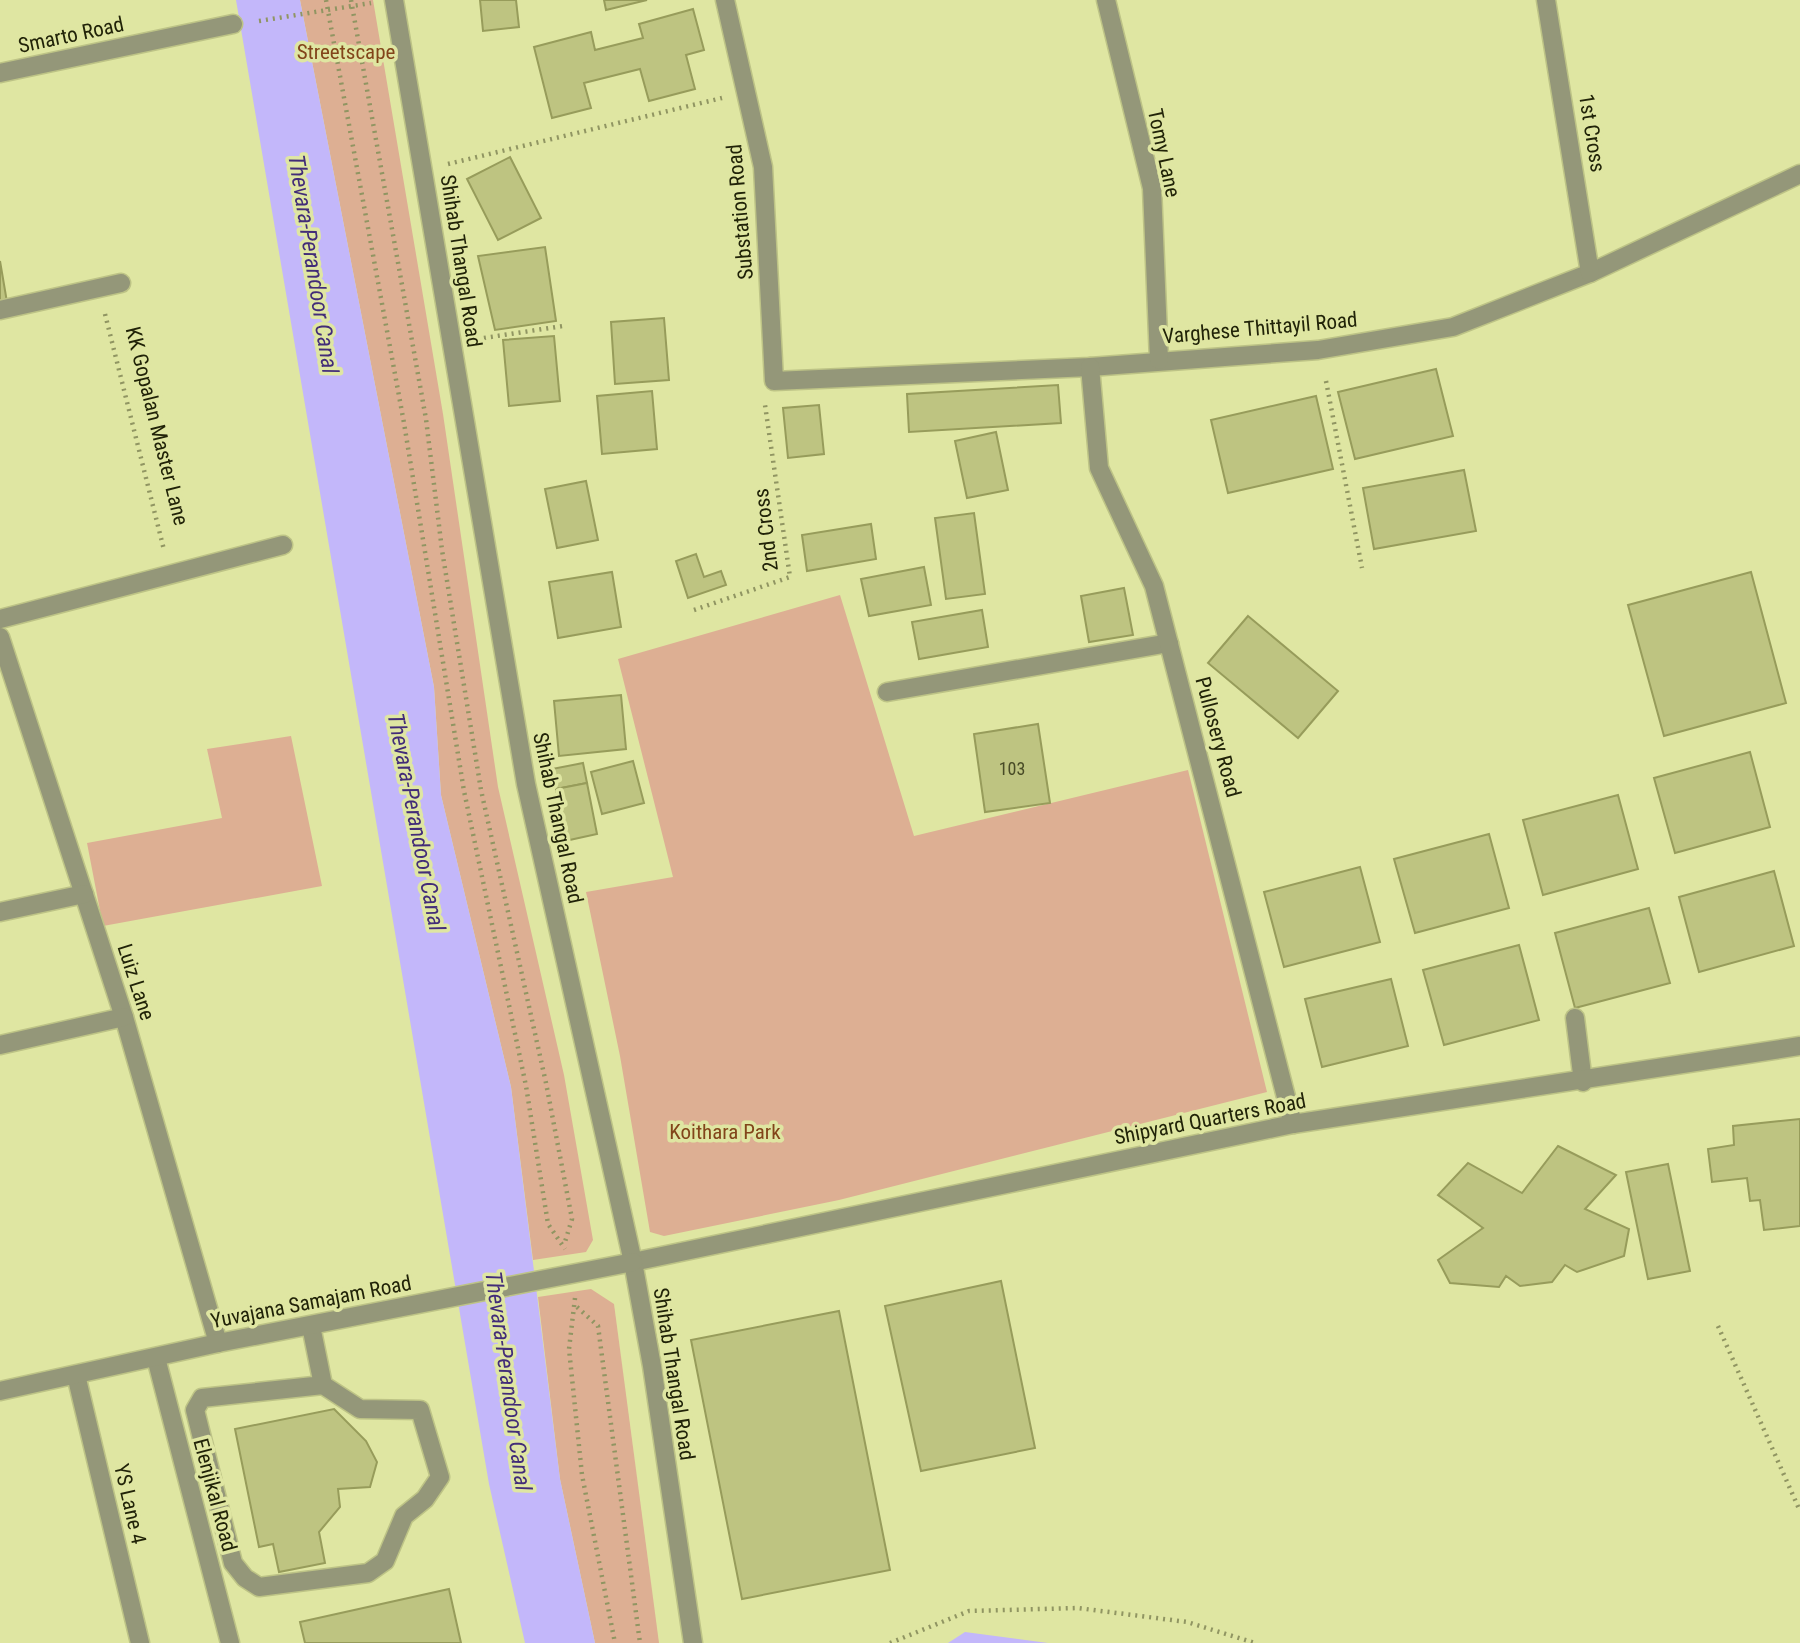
<svg xmlns="http://www.w3.org/2000/svg" width="1800" height="1643" font-family="'Roboto Condensed',sans-serif">
  <style>
    .green { fill: #ddaf93 }
    .water { fill: #c3b7fa }
    .building { fill: #bec481; stroke: #979c5b; stroke-width: 2 }
    .lines { fill: none; stroke-linecap: round; stroke-linejoin: round }
    .service-casing { stroke: #bdc386; stroke-width: 21 }
    .minor-casing { stroke: #bdc386; stroke-width: 21 }
    .tertiary-casing { stroke: #bdc386; stroke-width: 21 }
    .path { stroke: #909562; stroke-width: 4.5; stroke-dasharray: 2 5; stroke-linecap: butt }
    .service { stroke: #949779; stroke-width: 18 }
    .minor { stroke: #949779; stroke-width: 18 }
    .tertiary { stroke: #949779; stroke-width: 18 }
    .labels { text-anchor: middle; dominant-baseline: central; stroke-width: 7; stroke-linejoin: round; paint-order: stroke }
    .number-label { font-size: 18px; fill: #484b26 }
    .street-label { font-size: 21px; fill: #212308; stroke: #dfe6a2 }
    .park-label { font-size: 21px; fill: #82451a; stroke: #dfe6a2 }
    .water-label { font-size: 23px; font-style: italic; fill: #422c78; stroke: #dfe6a2 }
  </style>
  <rect width="100%" height="100%" fill="#dfe6a2"/>
  <g class="green">
    <polygon points="300,0 373,0 443,414 498,787 564,1075 593,1240 586,1252 533,1260 511,1087 441,795 434,687"/>
    <polygon points="840,595 914,836 1188,770 1267,1092 839,1200 664,1236 650,1232 620,1056 586,892 673,877 618,659"/>
    <polygon points="291,736 322,886 103,926 87,843 222,818 207,749"/>
    <polygon points="591,1289 614,1304 659,1643 595,1643 560,1479 538,1297"/>
  </g>
  <g class="water">
    <polygon points="236,0 300,0 434,687 441,795 511,1087 560,1479 595,1643 525,1643 489,1484"/>
    <polygon points="965,1632 1048,1643 948,1643"/>
  </g>
  <g class="building">
    <polygon points="480,0 516,0 519,27 483,31"/>
    <polygon points="604,0 647,0 606,10"/>
    <polygon points="693,9 704,50 686,55 695,89 649,101 640,69 584,83 591,108 552,118 534,47 591,32 595,50 643,38 639,24"/>
    <polygon points="510,157 541,218 498,240 467,179"/>
    <polygon points="545,247 556,321 495,330 478,256"/>
    <polygon points="0,261 8,308 0,310"/>
    <polygon points="664,318 669,380 615,384 611,322"/>
    <polygon points="554,336 560,401 509,406 503,340"/>
    <polygon points="1436,369 1453,436 1355,459 1338,392"/>
    <polygon points="1058,385 1061,423 909,432 907,394"/>
    <polygon points="652,391 657,449 602,454 597,396"/>
    <polygon points="1316,396 1333,469 1228,493 1211,420"/>
    <polygon points="819,405 824,454 788,458 783,408"/>
    <polygon points="996,432 1008,490 967,498 955,441"/>
    <polygon points="1464,470 1476,531 1374,549 1363,488"/>
    <polygon points="586,481 598,540 557,548 545,489"/>
    <polygon points="974,513 985,594 946,599 935,518"/>
    <polygon points="871,524 876,559 807,571 802,535"/>
    <polygon points="696,554 704,577 721,571 726,585 688,598 676,561"/>
    <polygon points="924,567 931,605 869,616 861,579"/>
    <polygon points="612,572 621,627 558,638 549,582"/>
    <polygon points="1751,572 1786,703 1664,736 1628,605"/>
    <polygon points="1124,588 1133,635 1089,642 1081,596"/>
    <polygon points="982,610 988,647 919,659 912,622"/>
    <polygon points="1248,616 1338,691 1298,738 1208,663"/>
    <polygon points="621,695 626,749 559,756 554,701"/>
    <polygon points="1038,724 1050,803 985,812 974,734"/>
    <polygon points="1750,752 1770,827 1675,853 1654,778"/>
    <polygon points="633,761 644,803 602,814 591,772"/>
    <polygon points="583,763 587,783 556,789 552,769"/>
    <polygon points="587,783 597,834 565,841 556,789"/>
    <polygon points="1618,795 1638,869 1543,895 1523,820"/>
    <polygon points="1489,834 1509,908 1415,933 1394,859"/>
    <polygon points="1360,867 1380,942 1284,967 1264,892"/>
    <polygon points="1774,871 1794,946 1699,972 1679,897"/>
    <polygon points="1649,908 1670,983 1575,1008 1555,933"/>
    <polygon points="1519,945 1539,1020 1444,1045 1423,970"/>
    <polygon points="1391,979 1408,1046 1322,1067 1305,999"/>
    <polygon points="1800,1119 1800,1226 1764,1230 1760,1200 1750,1201 1747,1178 1712,1182 1708,1149 1734,1145 1733,1126"/>
    <polygon points="1558,1146 1616,1175 1585,1209 1629,1229 1624,1256 1577,1272 1565,1265 1552,1282 1520,1286 1506,1276 1499,1287 1450,1283 1438,1260 1483,1228 1438,1195 1468,1163 1522,1193"/>
    <polygon points="1668,1164 1690,1271 1648,1279 1626,1172"/>
    <polygon points="1001,1281 1035,1448 921,1471 885,1306"/>
    <polygon points="839,1311 890,1570 742,1599 691,1340"/>
    <polygon points="334,1409 366,1441 377,1462 370,1487 338,1489 340,1507 319,1532 325,1563 279,1572 273,1544 259,1547 235,1429"/>
    <polygon points="449,1589 461,1643 305,1643 300,1622"/>
  </g>
  <g class="lines">
    <defs>
      <g id="service">
        <polyline points="887,692 1169,643"/>
        <polyline points="1575,1018 1583,1082"/>
        <polyline points="311,1326 323,1385 360,1409 420,1410 440,1477 425,1499 404,1516 385,1561 368,1573 259,1587 245,1578 233,1563 195,1410 202,1398 323,1385"/>
      </g>
      <g id="minor">
        <polyline points="725,0 763,167 774,381 1090,367 1318,350 1453,327 1590,273 1800,174"/>
        <polyline points="1106,0 1152,188 1159,360"/>
        <polyline points="1546,0 1590,273"/>
        <polyline points="0,73 233,24"/>
        <polyline points="0,310 121,283"/>
        <polyline points="1090,367 1099,468 1154,586 1293,1124"/>
        <polyline points="0,619 283,545"/>
        <polyline points="0,637 124,1017 218,1343"/>
        <polyline points="0,912 84,894"/>
        <polyline points="0,1045 124,1017"/>
        <polyline points="633,1262 1293,1124 1800,1046"/>
        <polyline points="156,1358 230,1643"/>
        <polyline points="76,1375 140,1643"/>
      </g>
      <g id="tertiary">
        <polyline points="394,0 526,784 633,1262 652,1366 693,1643"/>
        <polyline points="0,1391 218,1343 633,1262"/>
      </g>
    </defs>
    <use href="#service" class="service-casing"/>
    <use href="#minor" class="minor-casing"/>
    <use href="#tertiary" class="tertiary-casing"/>
    <g class="path">
      <polyline points="326,0 404,423 464,791 526,1086 548,1224 565,1249"/>
      <polyline points="351,0 426,419 442,550 481,790 546,1083 572,1219 565,1242"/>
      <polyline points="259,21 371,3"/>
      <polyline points="448,164 722,98"/>
      <polyline points="105,314 164,550"/>
      <polyline points="477,339 563,326"/>
      <polyline points="1326,381 1362,568"/>
      <polyline points="694,610 790,577 765,405"/>
      <polyline points="575,1298 569,1349 582,1475 615,1643"/>
      <polyline points="577,1307 598,1326 640,1643"/>
      <polyline points="1718,1326 1800,1511"/>
      <polyline points="890,1643 969,1611 1078,1608 1187,1622 1255,1643"/>
    </g>
    <use href="#service" class="service"/>
    <use href="#minor" class="minor"/>
    <use href="#tertiary" class="tertiary"/>
  </g>
  <g class="labels">
    <g class="number-label">
      <text x="1012" y="768">103</text>
    </g>
    <g class="street-label">
      <text transform="translate(71 35) rotate(-12)">Smarto Road</text>
      <text transform="translate(1592 133) rotate(81)">1st Cross</text>
      <text transform="translate(1164 153) rotate(78)">Tomy Lane</text>
      <text transform="translate(740 212) rotate(-95)">Substation Road</text>
      <text transform="translate(461 261) rotate(81)">Shihab Thangal Road</text>
      <text transform="translate(1260 328) rotate(-5)">Varghese Thittayil Road</text>
      <text transform="translate(157 426) rotate(76)">KK Gopalan Master Lane</text>
      <text transform="translate(766 530) rotate(-97)">2nd Cross</text>
      <text transform="translate(1218 737) rotate(75)">Pullosery Road</text>
      <text transform="translate(558 818) rotate(78)">Shihab Thangal Road</text>
      <text transform="translate(136 982) rotate(72)">Luiz Lane</text>
      <text transform="translate(1210 1119) rotate(-11)">Shipyard Quarters Road</text>
      <text transform="translate(311 1302) rotate(-11)">Yuvajana Samajam Road</text>
      <text transform="translate(674 1374) rotate(81)">Shihab Thangal Road</text>
      <text transform="translate(215 1495) rotate(75)">Elenjikal Road</text>
      <text transform="translate(130 1504) rotate(77)">YS Lane 4</text>
    </g>
    <g class="park-label">
      <text x="346" y="52">Streetscape</text>
      <text x="725" y="1132">Koithara Park</text>
    </g>
    <g class="water-label">
      <text transform="translate(313 264) rotate(81)">Thevara-Perandoor Canal</text>
      <text transform="translate(416 822) rotate(79)">Thevara-Perandoor Canal</text>
      <text transform="translate(508 1381) rotate(82)">Thevara-Perandoor Canal</text>
    </g>
  </g>
</svg>
